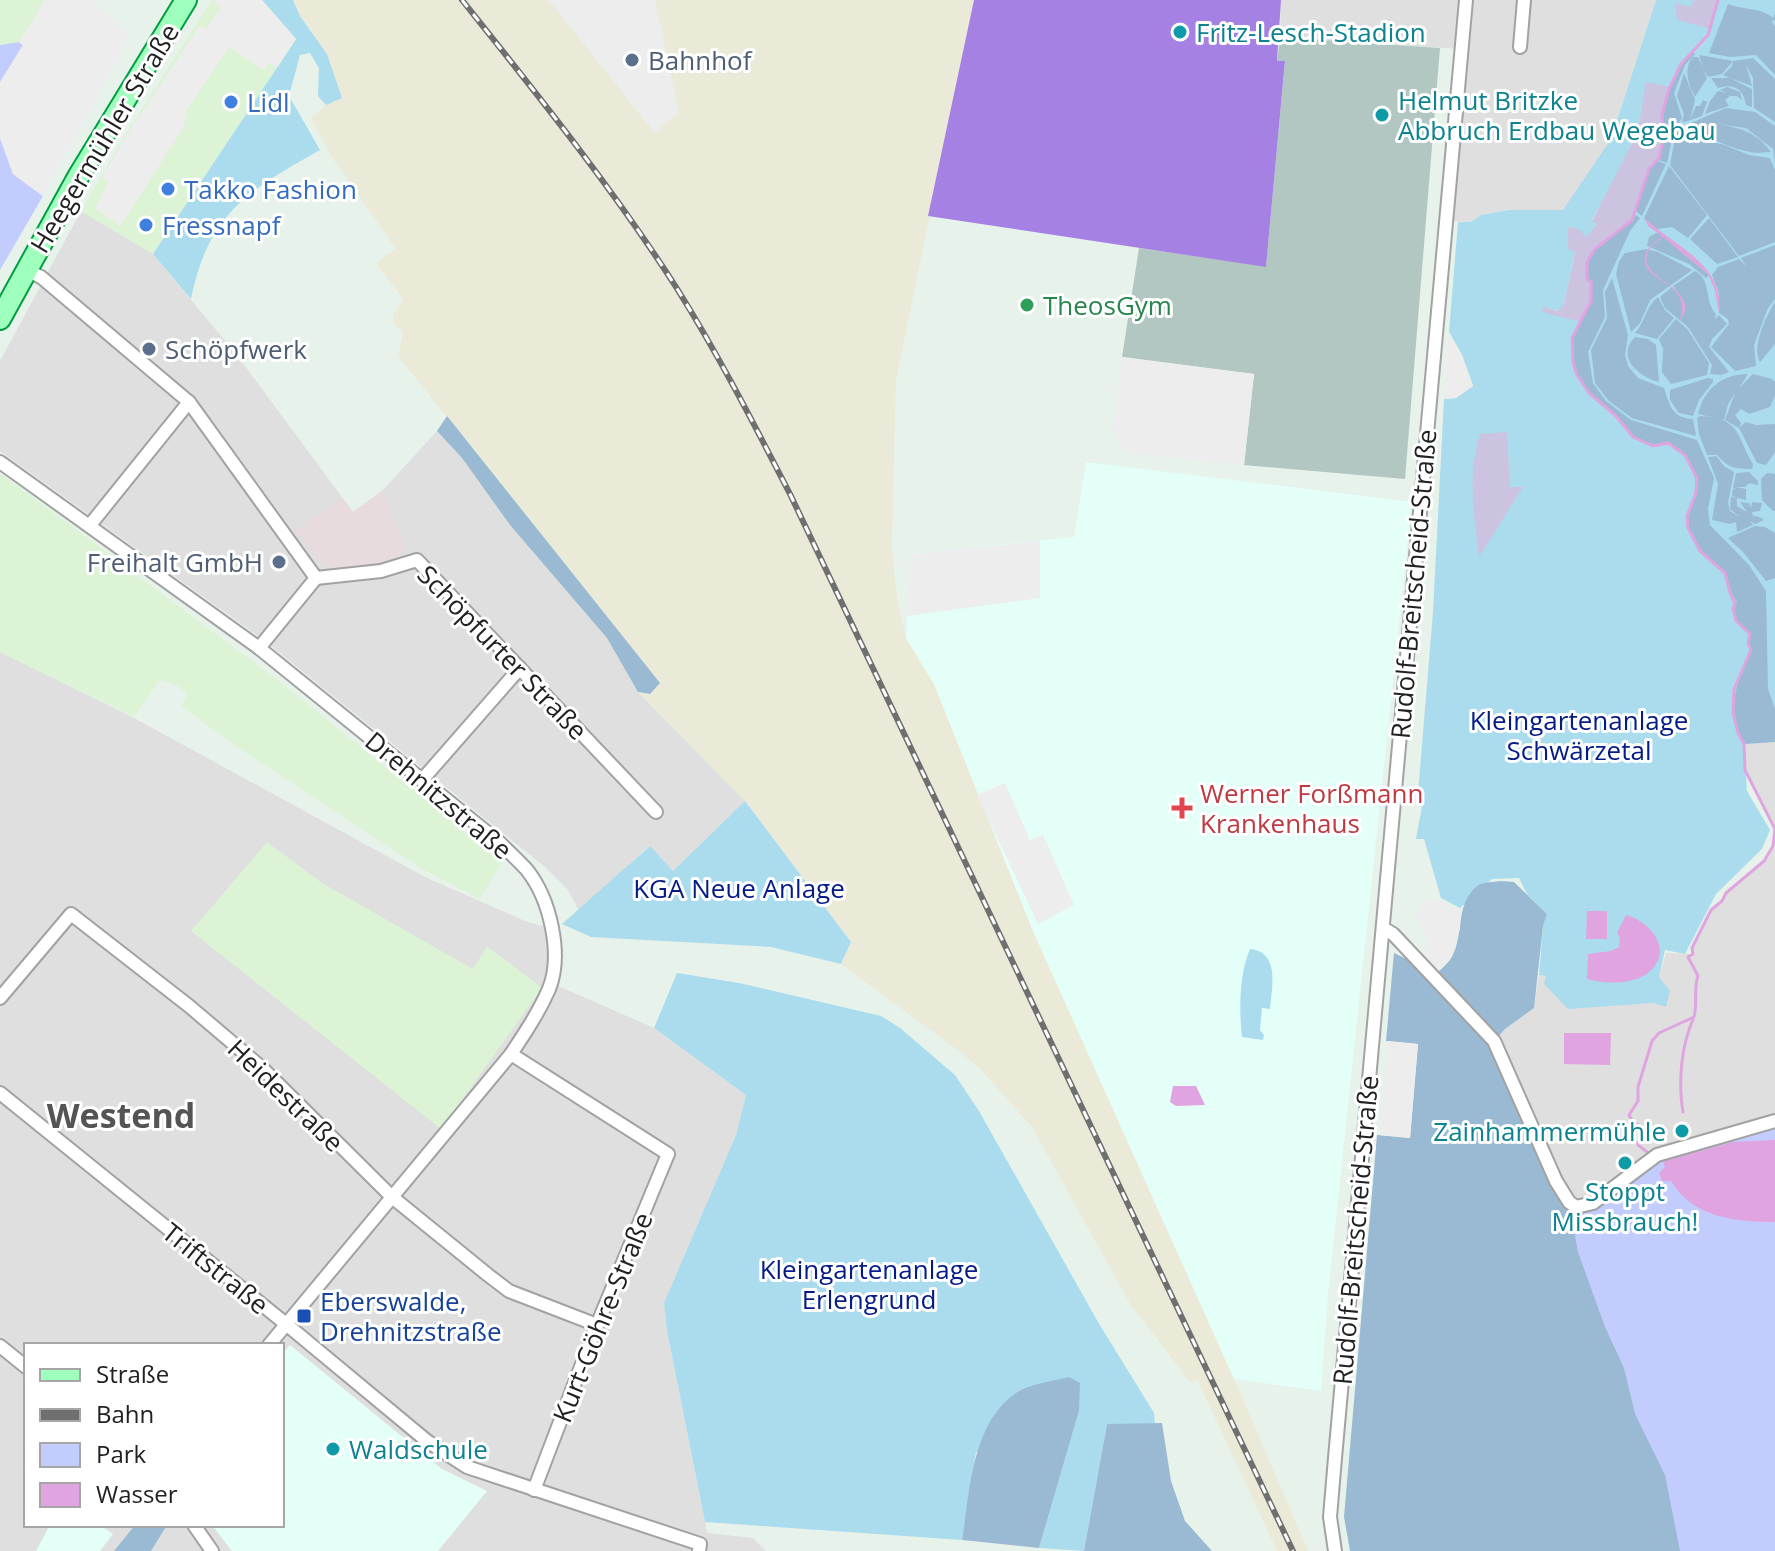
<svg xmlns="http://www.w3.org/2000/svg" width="1775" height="1551" font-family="'Open Sans',sans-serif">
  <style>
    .residential { fill: #dedfde }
    .commercial { fill: #dcf3d6 }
    .industrial { fill: #ebead9 }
    .education { fill: #e3fff8 }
    .construction { fill: #b2c7c2 }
    .grass { fill: #abdcee; fill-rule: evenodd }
    .forest { fill: #9ab9d3 }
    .wetland { fill: #ccc3e1 }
    .park { fill: #c3cdfd }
    .pitch { fill: #a681e4 }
    .parking { fill: #ededed }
    .plaza { fill: #e8dbde }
    .water { fill: #e0a5e1 }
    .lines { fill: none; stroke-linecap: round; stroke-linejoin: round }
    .stream { stroke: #e0a5e1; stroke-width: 3 }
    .street-casing { stroke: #a2a2a2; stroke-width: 16 }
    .primary-casing { stroke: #009e42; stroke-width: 24 }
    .street { stroke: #fff; stroke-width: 12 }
    .primary { stroke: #9fffbd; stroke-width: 20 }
    .rail-casing { stroke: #6f6f6f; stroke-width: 6 }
    .rail { stroke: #fff; stroke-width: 3; stroke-dasharray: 9; stroke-linecap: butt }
    .culture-dot { fill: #0f9aa8; stroke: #fff; stroke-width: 3 }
    .service-dot { fill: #5c6f8a; stroke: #fff; stroke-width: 3 }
    .shop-dot { fill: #3f7fe0; stroke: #fff; stroke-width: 3 }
    .leisure-dot { fill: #2e9e5b; stroke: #fff; stroke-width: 3 }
    .health-dot { fill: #e0444e; stroke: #fff; stroke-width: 3 }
    .transit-dot { fill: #1a4fb4; stroke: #fff; stroke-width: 3 }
    .labels { text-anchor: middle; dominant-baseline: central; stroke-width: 6; stroke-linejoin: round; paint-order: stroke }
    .culture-label { font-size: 26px; fill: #0d838f; stroke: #fff; text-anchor: start }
    .service-label { font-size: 26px; fill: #4e5e75; stroke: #fff; text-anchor: start }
    .shop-label { font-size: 26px; fill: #366cbe; stroke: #fff; text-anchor: start }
    .street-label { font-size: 26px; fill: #212121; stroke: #fff }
    .leisure-label { font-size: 26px; fill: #27864d; stroke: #fff; text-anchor: start }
    .park-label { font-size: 26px; fill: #051b88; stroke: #fff }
    .health-label { font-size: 26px; fill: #be3a42; stroke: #fff; text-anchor: start }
    .transit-label { font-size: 26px; fill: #164399; stroke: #fff; text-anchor: start }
    .district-label { font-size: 34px; font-weight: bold; fill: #545454; stroke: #fff }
  </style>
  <rect width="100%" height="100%" fill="#e7f2eb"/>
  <g class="residential">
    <polygon points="1281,0 1656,0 1611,139 1573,198 1563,211 1509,210 1481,215 1471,222 1446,221 1461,49 1280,37"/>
    <polygon points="81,211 153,254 236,354 353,512 382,491 437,431 462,458 510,525 607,638 638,692 745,801 673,871 649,846 579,911 568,890 545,867 265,641 0,451 0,361"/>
    <polygon points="0,652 134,718 425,877 525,921 559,931 561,956 558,986 654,1028 746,1095 736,1135 664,1303 667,1331 707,1533 753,1538 766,1551 151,1551 167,1525 282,1525 282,1345 26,1345 26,1525 135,1525 114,1551 0,1551"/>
    <polygon points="1775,742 1775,1118 1587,1203 1571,1201 1496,1039 1505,1029 1534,1008 1539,975 1666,1006 1659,978 1666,953 1693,954 1692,948 1711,910 1722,901 1726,893 1764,861 1773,846 1775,829 1745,770 1744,744"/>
  </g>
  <g class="commercial">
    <polygon points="0,0 45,0 19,42 0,45"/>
    <polygon points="212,0 262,0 296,39 153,254 81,211 125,135"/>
    <polygon points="0,473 283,684 502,862 480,899 426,871 237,747 181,706 188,694 176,685 160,680 134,717 0,652"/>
    <polygon points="267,842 322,883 473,969 487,946 542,988 441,1129 191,931"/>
  </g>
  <polygon class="industrial" points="293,0 549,0 655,133 655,0 974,0 896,380 892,547 897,598 906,638 934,684 1033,931 1197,1292 1308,1551 1277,1551 1197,1379 1191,1383 1130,1304 1032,1127 981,1070 959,1051 841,964 851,942 745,801 638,692 650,694 659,682 398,356 403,332 393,323 393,315 403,299 377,265 385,255 396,249 331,156 311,118 326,105 342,98 312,31 300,16"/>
  <g class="education">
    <polygon points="1086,462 1412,502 1328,1294 1321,1391 1234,1379 1033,931 934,684 906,638 911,554 1074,537"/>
    <polygon points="290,1345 442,1469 487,1491 438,1551 232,1551 212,1525 282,1525 282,1354"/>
    <polygon points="50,1525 100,1525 113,1534 100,1551 36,1551"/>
  </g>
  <polygon class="construction" points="1280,37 1440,48 1405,479 1244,465 1254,374 1122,357 1139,248 1266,266 1285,62 1277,61"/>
  <g class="grass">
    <path d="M262 0H293L300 16 327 54 342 98 326 105 318 96 319 68 310 53 300 55 289 96 320 150C248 191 209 212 191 299L153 254 296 39Z"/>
    <path d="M1656 0H1693L1692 7 1712 25 1718 0H1775V742L1744 744 1747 791 1770 830 1762 849 1716 894 1685 954 1665 950 1659 977 1670 991 1666 1007 1653 1003 1568 1009 1544 984 1546 976 1539 975 1543 926 1547 914 1527 894 1519 878 1492 879 1460 908 1441 898 1424 839H1416L1424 795 1418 793 1433 612 1444 399 1456 398 1473 386 1462 355 1449 332 1458 222H1471L1481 215 1509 210H1563L1611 139ZM1670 88 1662 115 1664 136 1659 154 1649 169 1632 220 1598 245 1589 258 1587 279 1592 297 1581 322 1544 307 1559 311 1564 304 1575 252 1598 223 1592 220 1626 158 1640 119Z"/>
    <polygon points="745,801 851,942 841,964 771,947 591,937 562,924 650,846 673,871"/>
    <path d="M1250 949C1280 952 1272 986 1270 1009L1262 1008 1260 1030 1264 1035 1263 1040 1242 1037C1239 1011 1239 974 1250 949Z"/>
    <polygon points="677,973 739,983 881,1016 900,1028 955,1075 979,1111 1098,1322 1154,1413 1155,1425 1107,1424 1084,1551 1039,1548 1079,1411 976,1452 962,1540 705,1522 667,1331 664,1303 736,1135 746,1095 654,1028"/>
  </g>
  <g class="forest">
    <path d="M1728 4C1745 10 1762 8 1773 18L1775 13V24L1774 19 1772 22 1775 26V75L1756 55 1730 57 1709 53Z"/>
    <polygon points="1692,51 1695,54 1685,65 1674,93 1682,118 1674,130 1667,163 1658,160 1664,136 1662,115 1668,94 1681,64"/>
    <path d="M1699 55 1733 61 1753 58 1775 79V122L1754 108 1753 78 1746 64 1752 86 1730 78 1752 89V107L1746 105C1743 89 1735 83 1718 88L1711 78H1729L1723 75 1732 66 1733 61 1722 74 1708 77 1703 69Z"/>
    <path d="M1693 57H1698L1707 78 1695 97C1688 84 1683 68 1693 57Z"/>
    <polygon points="1684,73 1695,100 1690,120 1696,106 1700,106 1703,100 1707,102 1702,116 1685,122 1682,122 1684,114 1677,96"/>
    <polygon points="1727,87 1740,92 1742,100 1737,96 1730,96 1725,100 1729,106 1705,114 1710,101 1718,91 1726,93 1720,90"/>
    <path d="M1726 108 1755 112 1775 126V164L1773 149 1746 128 1717 124C1740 128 1757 132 1771 152 1763 152 1758 154 1750 152 1734 149 1706 138 1694 127L1715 124 1701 126 1691 123Z"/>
    <polygon points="1681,125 1690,127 1708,142 1722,144 1749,155 1770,158 1775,170 1775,242 1739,256 1670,165 1675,138"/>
    <polygon points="1657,161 1666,164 1642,216 1637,212 1637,208 1649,169"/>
    <polygon points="1669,166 1707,215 1688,238 1672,227 1657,229 1644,218"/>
    <path d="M1636 215 1640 218 1630 231 1603 290 1605 317 1588 352 1593 383 1606 401 1631 420 1697 440 1714 478 1708 509 1710 525 1749 565 1766 591 1768 689 1775 709V742L1744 744C1724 711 1737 682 1751 650L1748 643 1750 634 1736 621 1733 608 1737 602C1730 594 1731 585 1725 575 1720 566 1711 560 1703 553 1698 548 1690 534 1687 527 1681 509 1703 495 1693 473 1690 465 1688 459 1681 453 1670 444 1667 442 1653 446L1632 436 1615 415 1584 387 1575 371 1571 342 1591 300V282L1587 279C1589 272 1587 265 1589 259 1595 238 1625 230 1636 215Z"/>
    <polygon points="1709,218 1738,257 1717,264 1690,239"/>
    <polygon points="1658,232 1709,275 1706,278 1689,264 1647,246 1649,237"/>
    <polygon points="1775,245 1775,299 1768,308 1754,345 1756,366 1735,371 1711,347 1729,324 1728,319 1719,313 1719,293 1712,275 1718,267 1739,259 1746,266 1741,258"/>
    <polygon points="1646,249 1658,252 1692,270 1650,300 1640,323 1631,332 1616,274 1619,261 1625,253"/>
    <path d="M1695 271C1712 279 1704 302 1716 314L1715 319 1719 315 1727 324 1712 339 1709 347 1729 372 1721 375 1710 374 1712 365 1688 327 1665 308 1660 297 1672 287 1678 291 1673 286Z"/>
    <path d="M1612 278 1628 335 1625 355 1628 366 1638 378 1664 388C1670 406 1672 418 1693 419L1696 436 1632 418 1609 401 1595 383 1591 350 1607 318 1605 292Z"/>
    <path d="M1658 297 1665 310 1674 318 1657 339 1635 333C1645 322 1646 306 1658 297Z"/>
    <path d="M1775 302V344L1760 362C1751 347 1766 316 1775 302Z"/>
    <polygon points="1676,319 1688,330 1709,363 1707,375 1671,384 1662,372 1663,349 1659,339"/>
    <path d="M1635 337 1648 339 1656 345 1659 382C1639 377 1615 357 1635 337Z"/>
    <path d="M1748 374 1739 388 1753 374 1772 379 1775 382V395L1770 407 1749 414 1741 409 1735 415 1741 423 1740 427 1746 422 1756 425 1775 424V452L1766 465 1757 463 1739 428 1725 420 1735 393 1728 404 1724 420 1698 414C1704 389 1722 374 1748 374Z"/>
    <polygon points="1708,378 1713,379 1713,382 1699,400 1693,416 1679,413 1670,400 1670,390"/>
    <polygon points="447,416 660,683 650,694 638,692 607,638 510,525 462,458 437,431"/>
    <path d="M1700 416C1742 418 1736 436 1753 464L1752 469C1735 469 1728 468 1717 455H1707L1699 434 1697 418Z"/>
    <polygon points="1716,456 1724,466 1734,472 1728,503 1730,511 1740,517 1730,509 1731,497 1737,498 1732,496 1733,489 1736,488 1733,488 1736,473 1749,472 1758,481 1758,485 1749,483 1745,487 1736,487 1746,489 1746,500 1737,498 1737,506 1747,512 1740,502 1749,503 1751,508 1752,502 1762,503 1760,511 1752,512 1753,516 1760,517 1764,520 1755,524 1750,521 1753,525 1737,532 1736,522 1730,524 1712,520 1718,484 1708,457"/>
    <polygon points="1767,473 1775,474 1775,511 1773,511 1762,500 1761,479"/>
    <polygon points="1755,526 1765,527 1775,533 1775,578 1766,581 1743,552 1728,538"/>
    <path d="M1501 881 1514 882 1547 914 1543 926 1534 1008 1505 1029 1496 1039 1436 974C1440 970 1446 965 1450 960 1465 938 1454 906 1476 887 1481 882 1494 882 1501 881Z"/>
    <polygon points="1394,953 1415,963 1492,1042 1577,1210 1775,1551 1350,1551 1344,1517 1377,1135 1410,1138 1418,1044 1386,1041"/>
    <path d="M1069 1377 1080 1383 1079 1411 1039 1548 962 1540C970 1492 971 1424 1016 1393 1029 1384 1053 1381 1069 1377Z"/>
    <polygon points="1162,1423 1171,1481 1185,1521 1212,1551 1084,1551 1107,1424"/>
    <polygon points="135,1525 167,1525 151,1551 114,1551"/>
  </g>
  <g class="wetland">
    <polygon points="1693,0 1718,0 1711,29 1677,20 1675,3 1691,7"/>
    <polygon points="1646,82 1670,87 1662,115 1664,136 1659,159 1649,169 1632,220 1592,252 1587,262 1587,279 1591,282 1591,301 1581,322 1542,312 1544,307 1558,311 1564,304 1575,252 1568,249 1568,227 1579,229 1586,237 1597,224 1592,221 1631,145 1640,119"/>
    <path d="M1507 432 1510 487H1523L1479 557C1474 514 1467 476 1480 434Z"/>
  </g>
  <g class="park">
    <polygon points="19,42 23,45 0,82 0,45"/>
    <polygon points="0,138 13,174 43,196 0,270"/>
    <polygon points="1775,1123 1775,1551 1680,1551 1665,1475 1635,1414 1624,1368 1605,1327 1578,1252 1574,1230 1576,1210 1662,1156"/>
  </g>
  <polygon class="pitch" points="974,0 1281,0 1277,61 1285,61 1266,267 928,216"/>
  <g class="parking">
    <polygon points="45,0 92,0 128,33 126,43 43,196 13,174 0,138 0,83 23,45 19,42"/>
    <polygon points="216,0 262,0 296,39 277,68 269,63 264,70 229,47 187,109 184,127 120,226 95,208 108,182 102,177 126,136 200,25 206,29 221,8 214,2"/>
    <polygon points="549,0 655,0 679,112 655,133"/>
    <polygon points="1449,332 1462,355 1473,386 1456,398 1444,399"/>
    <polygon points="1122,357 1254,374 1244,465 1127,453 1113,432"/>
    <polygon points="1040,541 1040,598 906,616 911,554"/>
    <polygon points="1005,783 1030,840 1043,835 1074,905 1038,924 977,795"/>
    <polygon points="1424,898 1448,903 1461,911 1460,929 1451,958 1441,969 1422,955 1429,942 1417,917"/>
    <polygon points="1388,1041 1418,1044 1410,1138 1380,1135"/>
  </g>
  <polygon class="plaza" points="382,491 405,545 403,554 394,561 361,569 334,568 322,564 295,530 342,497 353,512"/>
  <g class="water">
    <path d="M1644 218C1673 245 1726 265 1719 313L1715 291 1708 274 1663 237C1659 241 1651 245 1649 250 1632 281 1707 286 1679 322 1698 279 1629 282 1648 249 1651 244 1658 241 1662 236L1648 226Z"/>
    <polygon points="1587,911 1607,911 1607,939 1586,939"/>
    <path d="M1626 915C1650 921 1675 951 1649 972 1634 985 1605 984 1587 979L1588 954 1611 951 1619 947 1620 938 1617 933Z"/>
    <polygon points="1564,1033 1611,1033 1610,1065 1564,1064"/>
    <polygon points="1173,1086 1196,1086 1205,1105 1176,1106 1170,1102"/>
    <path d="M1775 1140V1222C1736 1222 1693 1218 1671 1181H1662L1659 1173 1665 1167 1663 1161 1686 1154 1689 1150 1690 1153 1692 1150 1696 1149 1697 1152 1732 1142Z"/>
  </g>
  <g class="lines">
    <g class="stream">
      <path d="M1683 1112C1678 1082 1681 1048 1693 1019"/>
      <path d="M1647 1152 1638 1145V1142L1648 1134 1649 1130 1633 1122 1629 1115 1638 1101V1087L1652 1041 1659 1033 1694 1017C1698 1001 1693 989 1698 976L1688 957 1693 954 1692 948 1711 910 1722 901 1726 893 1764 861 1773 846 1775 829 1745 770 1744 744 1738 733 1733 713 1734 689 1751 650 1748 643 1750 634 1736 621 1733 608 1735 603 1730 593 1725 573 1700 551 1688 528 1687 516 1696 493 1697 478 1685 455 1668 443 1653 446 1633 437 1615 415 1589 393 1577 375 1573 363 1572 338 1591 301V282L1587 279V262L1595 249 1632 220 1649 169 1659 158 1664 136 1662 115 1669 89 1681 64 1708 35 1718 0"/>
    </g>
    <defs>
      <g id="street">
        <polyline points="1520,47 1524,0"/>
        <polyline points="26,270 41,277 189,402 316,578 381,571 417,560 656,812"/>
        <path d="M0 462 259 648 500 843C509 852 519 861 527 870 550 899 563 954 549 989 539 1012 525 1033 511 1054L269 1345"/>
        <polyline points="90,525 189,402"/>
        <polyline points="259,648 316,578"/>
        <polyline points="422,780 520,668"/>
        <polyline points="1383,928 1393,934 1494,1041 1556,1181 1569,1202 1576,1207 1593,1203 1657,1155 1775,1121"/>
        <polyline points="0,998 71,914 189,1006 262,1068 392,1197 488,1275 509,1291 597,1325"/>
        <polyline points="511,1054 668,1154 595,1330 534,1490"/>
        <polyline points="0,1093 286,1324 427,1441 467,1467 700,1544 699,1551"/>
        <polyline points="0,1346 26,1367"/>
        <polyline points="194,1525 212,1551"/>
        <polyline points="1335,1551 1330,1517 1335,1458 1466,0"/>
      </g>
      <polyline id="primary" points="0,319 78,177 186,0"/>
    </defs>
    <use href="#street" class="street-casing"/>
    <use href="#primary" class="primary-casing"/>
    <use href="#street" class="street"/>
    <use href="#primary" class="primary"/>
    <defs>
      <path id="rail" d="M462 0C536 93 612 187 676 287 718 354 754 424 790 494L1293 1551"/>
    </defs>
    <use href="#rail" class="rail-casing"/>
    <use href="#rail" class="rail"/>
  </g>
  <g class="culture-dot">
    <circle cx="1180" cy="32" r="8"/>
    <circle cx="1382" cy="115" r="8"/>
    <circle cx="1682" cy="1131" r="8"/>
    <circle cx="1625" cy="1163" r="8"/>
    <circle cx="333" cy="1449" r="8"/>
  </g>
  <g class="service-dot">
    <circle cx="632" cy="60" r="8"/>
    <circle cx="149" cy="349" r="8"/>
    <circle cx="279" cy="562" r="8"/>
  </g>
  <g class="shop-dot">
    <circle cx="231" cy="102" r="8"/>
    <circle cx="168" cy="189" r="8"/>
    <circle cx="146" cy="225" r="8"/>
  </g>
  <circle class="leisure-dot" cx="1027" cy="305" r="8"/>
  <path class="health-dot" d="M1178 796h8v8h8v8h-8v8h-8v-8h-8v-8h8z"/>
  <rect class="transit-dot" x="296" y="1308" width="16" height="16" rx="4"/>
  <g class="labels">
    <g class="culture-label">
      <text x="1196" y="32">Fritz-Lesch-Stadion</text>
      <text x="1398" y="100">Helmut Britzke<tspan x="1398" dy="30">Abbruch Erdbau Wegebau</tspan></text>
      <text x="1666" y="1131" text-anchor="end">Zainhammermühle</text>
      <text x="1625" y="1191" text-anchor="middle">Stoppt<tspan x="1625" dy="30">Missbrauch!</tspan></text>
      <text x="349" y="1449">Waldschule</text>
    </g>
    <g class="service-label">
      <text x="648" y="60">Bahnhof</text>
      <text x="165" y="349">Schöpfwerk</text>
      <text x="263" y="562" text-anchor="end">Freihalt GmbH</text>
    </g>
    <g class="shop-label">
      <text x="247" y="102">Lidl</text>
      <text x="184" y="189">Takko Fashion</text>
      <text x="162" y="225">Fressnapf</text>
    </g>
    <g class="street-label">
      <text transform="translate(104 138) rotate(-59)">Heegermühler Straße</text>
      <text transform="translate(1413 584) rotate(-85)">Rudolf-Breitscheid-Straße</text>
      <text transform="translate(503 652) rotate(46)">Schöpfurter Straße</text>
      <text transform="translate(439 795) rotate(40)">Drehnitzstraße</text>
      <text transform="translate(286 1095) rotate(44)">Heidestraße</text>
      <text transform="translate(1355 1230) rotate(-85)">Rudolf-Breitscheid-Straße</text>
      <text transform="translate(216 1268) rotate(39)">Triftstraße</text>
      <text transform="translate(602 1317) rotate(-68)">Kurt-Göhre-Straße</text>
    </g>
    <g class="leisure-label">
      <text x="1043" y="305">TheosGym</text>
    </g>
    <g class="park-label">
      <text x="1579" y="720">Kleingartenanlage<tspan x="1579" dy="30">Schwärzetal</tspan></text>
      <text x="739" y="888">KGA Neue Anlage</text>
      <text x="869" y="1269">Kleingartenanlage<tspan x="869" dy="30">Erlengrund</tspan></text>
    </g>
    <g class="health-label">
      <text x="1200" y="793">Werner Forßmann<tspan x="1200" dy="30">Krankenhaus</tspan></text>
    </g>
    <g class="transit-label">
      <text x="320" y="1301">Eberswalde,<tspan x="320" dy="30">Drehnitzstraße</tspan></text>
    </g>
    <g class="district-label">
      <text x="121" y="1115">Westend</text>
    </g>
  </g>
  <rect x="24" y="1343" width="260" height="184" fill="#ffffff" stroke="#a6a6a6" stroke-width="2"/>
  <rect x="40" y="1369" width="40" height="12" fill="#9fffbd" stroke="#a6a6a6" stroke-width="2"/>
  <text x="96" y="1383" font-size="24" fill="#212121">Straße</text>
  <rect x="40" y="1409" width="40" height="12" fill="#6f6f6f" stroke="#a6a6a6" stroke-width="2"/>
  <text x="96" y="1423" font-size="24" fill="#212121">Bahn</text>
  <rect x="40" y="1443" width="40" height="24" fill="#c3cdfd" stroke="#a6a6a6" stroke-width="2"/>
  <text x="96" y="1463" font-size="24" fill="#212121">Park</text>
  <rect x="40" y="1483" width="40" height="24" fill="#e0a5e1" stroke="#a6a6a6" stroke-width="2"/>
  <text x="96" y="1503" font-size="24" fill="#212121">Wasser</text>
</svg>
